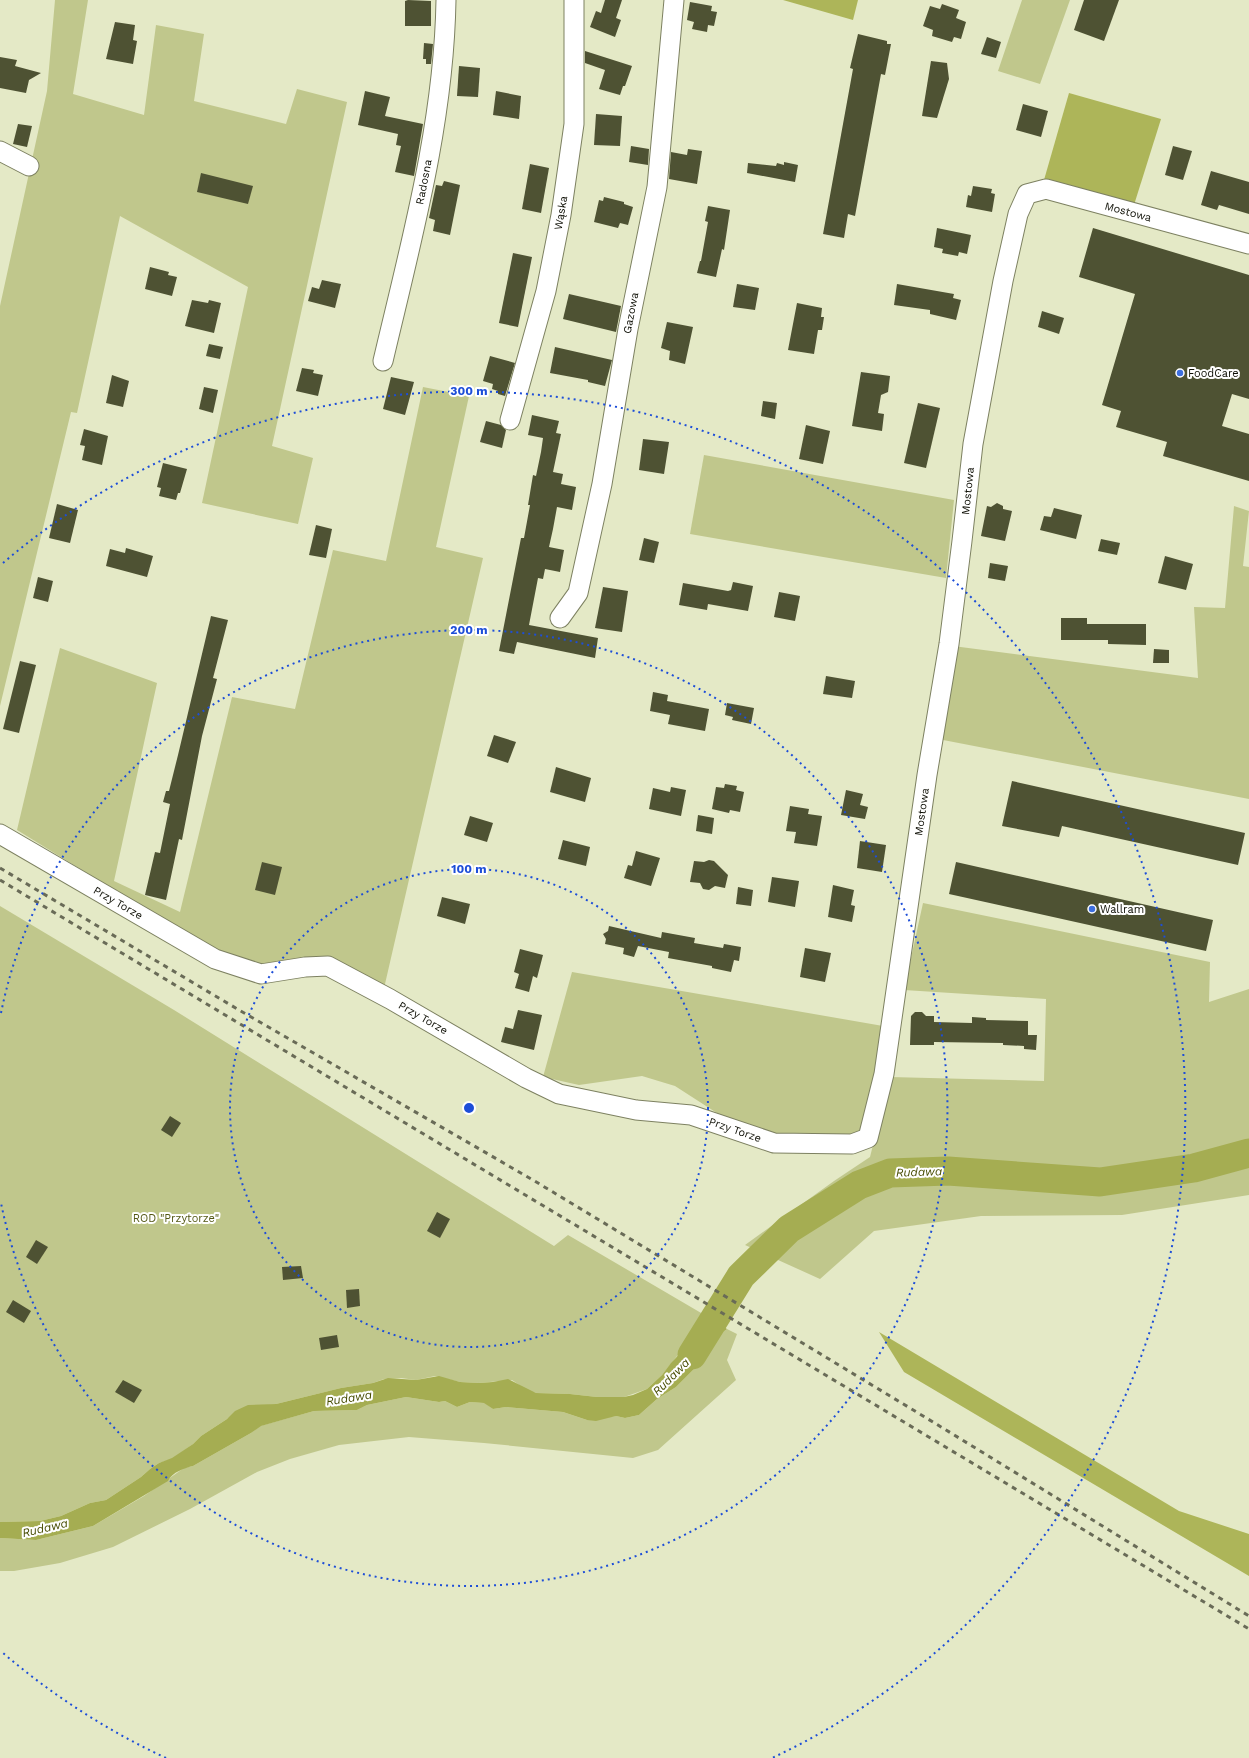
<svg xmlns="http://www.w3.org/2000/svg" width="1249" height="1758" font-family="'Work Sans',sans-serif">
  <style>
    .green { fill: #c0c78c }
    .forest { fill: #adb559 }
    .water { fill: #a5ad52 }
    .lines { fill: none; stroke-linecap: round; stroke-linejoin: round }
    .river { stroke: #a5ad52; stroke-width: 29 }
    .building { fill: #4e5233 }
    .minor-casing { stroke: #7d8161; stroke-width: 21 }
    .minor { stroke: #fff; stroke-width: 19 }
    .rail { stroke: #696b57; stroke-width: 3; stroke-dasharray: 5 5; stroke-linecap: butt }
    .ring { fill: none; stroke: #1d4ed8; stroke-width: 2; stroke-dasharray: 2 4 }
    .poi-dot { fill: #3d6fdf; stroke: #fff; stroke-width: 1.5 }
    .labels { text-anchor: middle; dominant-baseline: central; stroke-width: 4; stroke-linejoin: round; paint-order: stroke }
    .street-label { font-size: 11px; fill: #0c0d03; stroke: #fff }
    .poi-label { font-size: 11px; fill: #0c0d03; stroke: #fff; text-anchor: start }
    .park-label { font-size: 11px; fill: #535714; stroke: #fff }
    .water-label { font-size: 12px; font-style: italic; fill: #474c02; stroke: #fff }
    .centre { fill: #1d4ed8; stroke: #fff; stroke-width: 2 }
    .ring-label { font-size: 12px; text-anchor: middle; font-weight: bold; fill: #1d4ed8; stroke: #fff; stroke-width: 4; stroke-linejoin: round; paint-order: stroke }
  </style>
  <rect width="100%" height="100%" fill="#e4e9c6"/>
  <g class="green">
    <polygon points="55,0 88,0 73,94 144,115 156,25 204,34 194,101 286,124 297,89 347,102 272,446 313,458 298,524 202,503 248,287 120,216 77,413 71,412 0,706 0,306 47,91"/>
    <polygon points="1022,0 1070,0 1040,84 998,71"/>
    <polygon points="423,387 469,396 436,547 483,558 382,997 324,972 260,971 228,960 17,830 60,648 157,683 114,881 180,912 232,697 295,709 333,550 386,561"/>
    <polygon points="704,455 954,500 946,578 690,534"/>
    <polygon points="1234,506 1249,511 1243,566 1249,567 1249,799 938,739 953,646 1198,678 1194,607 1225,608"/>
    <polygon points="923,903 1210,962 1209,1002 1249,989 1249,1195 1122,1215 981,1216 874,1231 820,1279 745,1245 834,1181 870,1157 890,1077 1044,1081 1046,999 904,990"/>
    <polygon points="0,906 174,1010 554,1246 568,1235 708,1317 689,1344 681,1351 662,1375 647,1389 624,1397 597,1397 570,1394 536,1393 528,1391 512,1380 478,1383 460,1382 435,1376 416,1380 401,1378 384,1379 373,1383 341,1388 276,1404 268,1405 230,1417 201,1436 193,1444 172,1459 159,1463 150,1469 141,1477 106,1500 90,1503 61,1516 40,1521 0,1522"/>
    <polygon points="572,972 883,1026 864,1135 807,1146 720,1115 675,1086 642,1076 579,1085 543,1077"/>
    <polygon points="727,1329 737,1334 727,1360 736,1380 658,1450 633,1458 484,1443 409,1437 339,1445 290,1459 257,1472 190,1509 113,1547 60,1563 14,1571 0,1571 0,1538 36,1540 93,1526 144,1496 184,1468 193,1466 251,1433 260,1426 314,1411 357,1410 367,1405 406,1397 439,1402 445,1401 457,1407 470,1402 485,1403 493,1409 506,1407 563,1412 587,1420 616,1416 625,1418 639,1415 657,1399 676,1387 698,1365 713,1339"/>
  </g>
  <g class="forest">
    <polygon points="783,0 858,0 853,20"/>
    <polygon points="1069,93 1161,119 1134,205 1044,180"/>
    <polygon points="879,1332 1179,1511 1249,1534 1249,1576 904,1372"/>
  </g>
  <path class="water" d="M708 1317 727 1329 713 1339 698 1365 676 1387 657 1399 639 1415 625 1418 616 1416 596 1421 587 1420 563 1412 506 1407 493 1409 484 1403 470 1402 457 1407 445 1401 439 1402 406 1397 367 1405 357 1410 314 1411 261 1426 251 1433 193 1466C185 1468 172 1472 168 1481L93 1526 36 1540 0 1538V1522L40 1521 61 1516 90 1503 106 1500 141 1477 150 1469 159 1463 172 1458 193 1444 201 1436 227 1419 235 1411 248 1405 276 1404 341 1388 373 1383 388 1378 416 1380 439 1376 460 1382 478 1383 493 1382 508 1379 536 1393 570 1394 597 1397H624L633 1395 647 1389 662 1375 671 1363 689 1344Z"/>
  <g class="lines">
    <polyline class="river" points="692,1355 741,1276 789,1229 859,1185 890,1173 948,1171 1100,1182 1194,1168 1249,1153"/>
  </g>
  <g class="building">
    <polygon points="408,0 431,1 431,26 405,26 405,1"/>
    <polygon points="605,0 622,0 616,18 621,20 615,37 590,27 596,11 601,13"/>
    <polygon points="1084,0 1119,0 1104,41 1074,30"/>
    <polygon points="690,2 712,6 711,11 717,12 714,26 708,25 707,32 692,29 694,22 687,20"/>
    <polygon points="942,4 959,10 956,18 966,22 961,39 954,37 952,42 932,36 933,30 923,26 930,6 940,9"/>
    <polygon points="115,22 135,25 133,40 137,41 133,64 106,59"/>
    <polygon points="858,34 887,41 887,44 891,44 885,75 881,74 855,216 848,214 844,238 823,234 853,69 850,68"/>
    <polygon points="987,37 1001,42 996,58 981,54"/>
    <polygon points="424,43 433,44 431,64 426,64 426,59 423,59"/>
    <polygon points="585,51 632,66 625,86 623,86 620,95 599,89 605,70 585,63"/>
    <polygon points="0,57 17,60 15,66 41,73 29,80 26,93 0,88"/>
    <polygon points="931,61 947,63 949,79 937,118 922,116"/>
    <polygon points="459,66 480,68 478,97 457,96"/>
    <polygon points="365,91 390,97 385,116 423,124 414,176 395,172 401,146 396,145 398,134 358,125"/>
    <polygon points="496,91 521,96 519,119 493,115"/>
    <polygon points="1023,104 1048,111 1041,137 1016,130"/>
    <polygon points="596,114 622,116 620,146 594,145"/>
    <polygon points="18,124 32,126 27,147 13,144"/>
    <polygon points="631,146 649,149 648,165 629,162"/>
    <polygon points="1173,146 1192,151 1183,180 1165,175"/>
    <polygon points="688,149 702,151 697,184 669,179 671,152 687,155"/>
    <polygon points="784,162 798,165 795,182 747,173 748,163 776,166 777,163 784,165"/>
    <polygon points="530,164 549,168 541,213 522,209"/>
    <polygon points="1211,171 1249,182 1249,214 1219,205 1217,210 1201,205"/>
    <polygon points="201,173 253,186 248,204 197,192"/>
    <polygon points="444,181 460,185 450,235 433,231 435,220 429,218 436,185 442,186"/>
    <polygon points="973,186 992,189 991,193 995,194 992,212 966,207 968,195 971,196"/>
    <polygon points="604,197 624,202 624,204 633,207 628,225 620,223 618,228 594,222 599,200 603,201"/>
    <polygon points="708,206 730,210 724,250 722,249 716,277 697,273 700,261 701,261 708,222 705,221"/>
    <polygon points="937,228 971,235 967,254 959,252 958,256 942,253 943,249 934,247"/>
    <polygon points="1093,228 1249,275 1249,399 1232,394 1222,426 1249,434 1249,481 1163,456 1167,442 1116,427 1121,411 1102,405 1135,294 1079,277"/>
    <polygon points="513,253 532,257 518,327 499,323"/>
    <polygon points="150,267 169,272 168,275 177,277 172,296 145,289"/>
    <polygon points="322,280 341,284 335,308 308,301 312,287 319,289"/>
    <polygon points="737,284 759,288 755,310 733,307"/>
    <polygon points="897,284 954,294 953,298 961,300 956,320 930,314 930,310 894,305"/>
    <polygon points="569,294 621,306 616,332 563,319"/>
    <polygon points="192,300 208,303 209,300 221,303 214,333 185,326"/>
    <polygon points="797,303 822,308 821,317 824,317 822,330 818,330 814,354 788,350"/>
    <polygon points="1042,311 1064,318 1059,334 1038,327"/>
    <polygon points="667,322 693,327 685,364 669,360 670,351 661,348"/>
    <polygon points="209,344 223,347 220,359 206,356"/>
    <polygon points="555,347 612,360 605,386 588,382 588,380 550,373"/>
    <polygon points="490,356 515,363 505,396 498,394 498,391 492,389 493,384 483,381"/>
    <polygon points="302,368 314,370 313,373 323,375 318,396 296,391"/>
    <polygon points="861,372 890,376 888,392 881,395 878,413 884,414 882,431 852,426"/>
    <polygon points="112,375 129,381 123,407 106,403"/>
    <polygon points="391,377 414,382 405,415 383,409"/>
    <polygon points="204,387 218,390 213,413 199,409"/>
    <polygon points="763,401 777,403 775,419 761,416"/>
    <polygon points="918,403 940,408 926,468 904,463"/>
    <polygon points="532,415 559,421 556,433 561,434 553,472 563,474 561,484 576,487 572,510 557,507 553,529 549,547 564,550 560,572 545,569 543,579 538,578 529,625 598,638 595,658 517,642 514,654 499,651 521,538 524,538 530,505 528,505 533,475 536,476 541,452 543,438 528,435"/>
    <polygon points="486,421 501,425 506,430 502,448 480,442"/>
    <polygon points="806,425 830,431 823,464 799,459"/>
    <polygon points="84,429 108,436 102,465 82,460 85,446 80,445"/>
    <polygon points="643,439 669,442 664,474 639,470"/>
    <polygon points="163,463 187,469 180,493 178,493 176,500 159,496 161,488 157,487"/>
    <polygon points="997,503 1003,506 1003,509 1012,511 1005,541 981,536 987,506 991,507"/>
    <polygon points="57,504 78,510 70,543 49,538"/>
    <polygon points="1054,508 1082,515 1076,539 1040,530 1044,516 1051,517"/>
    <polygon points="316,525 332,529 326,558 309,555"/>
    <polygon points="644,538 659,542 654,563 639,560"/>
    <polygon points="1101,539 1120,543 1117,555 1098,551"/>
    <polygon points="126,548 153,556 147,577 106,566 110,549 125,553"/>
    <polygon points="1165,556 1193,564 1186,590 1158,583"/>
    <polygon points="990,563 1008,566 1005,581 988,578"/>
    <polygon points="38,577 53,581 48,602 33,598"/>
    <polygon points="733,582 753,586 748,611 708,604 707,610 679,605 683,583 728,591 731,590"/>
    <polygon points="603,587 628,591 622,632 595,628"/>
    <polygon points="779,592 800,596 795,621 774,617"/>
    <polygon points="211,616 228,620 213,678 217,679 202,736 182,840 179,839 166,900 145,895 155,852 160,853 170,804 163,802 166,791 169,791 178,755"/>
    <polygon points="1061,618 1087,618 1087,624 1146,624 1146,645 1108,644 1108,640 1061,640"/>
    <polygon points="1154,649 1169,650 1169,663 1153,663"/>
    <polygon points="20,661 36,665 19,733 3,729"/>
    <polygon points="826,676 855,681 852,698 823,694"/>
    <polygon points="653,692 668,695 667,701 709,709 705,731 668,724 670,715 650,711"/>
    <polygon points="727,703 754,708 751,724 732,720 733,717 725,715"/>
    <polygon points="494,735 516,742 508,763 487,756"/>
    <polygon points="556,767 591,778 585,802 550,792"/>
    <polygon points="1012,781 1245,833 1238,865 1062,826 1059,837 1002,826"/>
    <polygon points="725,784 737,786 736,790 744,792 740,812 730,810 729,813 712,809 716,787 724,788"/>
    <polygon points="671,787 686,790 681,816 649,809 653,788 670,792"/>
    <polygon points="846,790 863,794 860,805 868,807 865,819 841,815"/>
    <polygon points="790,806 809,809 808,814 822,816 817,846 794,843 796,832 786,831"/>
    <polygon points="698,815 714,818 712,834 696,831"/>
    <polygon points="470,816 493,823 487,842 464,835"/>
    <polygon points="563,840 590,847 586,866 558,859"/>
    <polygon points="860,841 886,845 882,872 857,868"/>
    <polygon points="636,851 660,858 651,886 624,878 628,865 632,866"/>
    <polygon points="709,860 714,861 728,875 725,888 715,886 709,890 703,889 700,883 690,882 694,861 704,862"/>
    <polygon points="262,862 282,867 275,895 255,890"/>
    <polygon points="956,862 1213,920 1206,951 949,894"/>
    <polygon points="772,877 799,881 795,907 768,902"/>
    <polygon points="833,885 854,890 851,905 855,906 852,922 828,917"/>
    <polygon points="738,887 753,890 751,906 736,904"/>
    <polygon points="442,897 470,904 465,924 437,916"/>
    <polygon points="609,926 661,938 662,932 695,938 694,943 723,948 724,944 741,947 739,961 734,960 731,972 712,968 712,966 668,958 669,952 638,946 634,957 623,954 624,948 605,944 606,939 603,934 608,931"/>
    <polygon points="805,948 831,953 825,982 800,977"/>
    <polygon points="520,949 543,955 537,978 533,976 529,992 515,988 519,974 514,972"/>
    <polygon points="518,1010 542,1015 534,1050 501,1042 505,1027 513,1029"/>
    <polygon points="915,1012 922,1012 926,1016 934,1016 934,1022 972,1023 972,1017 986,1018 986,1020 1028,1021 1028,1035 1037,1035 1036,1050 1024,1049 1024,1046 1003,1045 1003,1043 934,1042 934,1045 910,1045 911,1016"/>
    <polygon points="170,1116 181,1123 172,1137 161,1130"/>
    <polygon points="437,1212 450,1219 440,1238 427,1231"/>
    <polygon points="36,1240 48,1247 37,1264 26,1257"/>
    <polygon points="301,1266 303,1278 283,1280 282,1267"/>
    <polygon points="359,1289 360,1306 347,1308 346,1290"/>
    <polygon points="13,1300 31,1311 24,1323 6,1312"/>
    <polygon points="337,1335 339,1347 321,1350 319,1338"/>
    <polygon points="123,1380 142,1390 134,1403 115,1392"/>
  </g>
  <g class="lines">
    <defs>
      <g id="minor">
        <polyline points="0,151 29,166"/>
        <path d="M383 361C411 242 444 123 446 0"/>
        <polyline points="510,420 546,291 561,215 574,124 574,0"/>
        <polyline points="560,618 578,593 602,484 628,329 657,187 674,0"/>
        <polyline points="0,834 215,959 261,974 305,967 328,966 390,999 526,1078 559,1094 636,1110 691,1115 774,1143 852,1144 868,1138 884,1074 927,775 949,644 962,541 973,444 1003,281 1018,214 1027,194 1046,189 1249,244"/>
      </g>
    </defs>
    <use href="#minor" class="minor-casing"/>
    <use href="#minor" class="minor"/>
    <g class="rail">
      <polyline points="0,868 239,1010 533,1180 933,1422 1249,1616"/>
      <polyline points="0,880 1249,1629"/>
    </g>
  </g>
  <g class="ring">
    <circle cx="469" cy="1108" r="239"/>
    <path d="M1 1013A478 478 0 1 1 1 1203"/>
    <path d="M166 1758A717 717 0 0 1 3 1653M3 563A717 717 0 1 1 772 1758"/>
  </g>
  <g class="poi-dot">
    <circle cx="1180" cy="373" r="4"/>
    <circle cx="1092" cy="909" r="4"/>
  </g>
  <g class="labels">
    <g class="street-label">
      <text transform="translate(424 182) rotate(-79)">Radosna</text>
      <text transform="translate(1128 212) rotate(15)">Mostowa</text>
      <text transform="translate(561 213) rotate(-80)">Wąska</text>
      <text transform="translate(631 313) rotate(-79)">Gazowa</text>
      <text transform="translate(968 491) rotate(-84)">Mostowa</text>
      <text transform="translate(922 812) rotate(-82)">Mostowa</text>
      <text transform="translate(118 903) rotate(30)">Przy Torze</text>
      <text transform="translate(423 1018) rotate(30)">Przy Torze</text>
      <text transform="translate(735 1130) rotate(19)">Przy Torze</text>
    </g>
    <g class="poi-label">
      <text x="1188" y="373">FoodCare</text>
      <text x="1100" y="909">Wallram</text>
    </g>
    <g class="park-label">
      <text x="176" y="1218">ROD "Przytorze"</text>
    </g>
    <g class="water-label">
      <text transform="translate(919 1172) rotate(-2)">Rudawa</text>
      <text transform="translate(671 1377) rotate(-45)">Rudawa</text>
      <text transform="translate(349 1398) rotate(-9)">Rudawa</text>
      <text transform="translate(45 1528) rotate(-13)">Rudawa</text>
    </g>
  </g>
  <circle cx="469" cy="1108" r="6" class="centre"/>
  <g class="ring-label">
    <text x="469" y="395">300 m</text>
    <text x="469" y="634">200 m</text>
    <text x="469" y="873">100 m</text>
  </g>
</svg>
